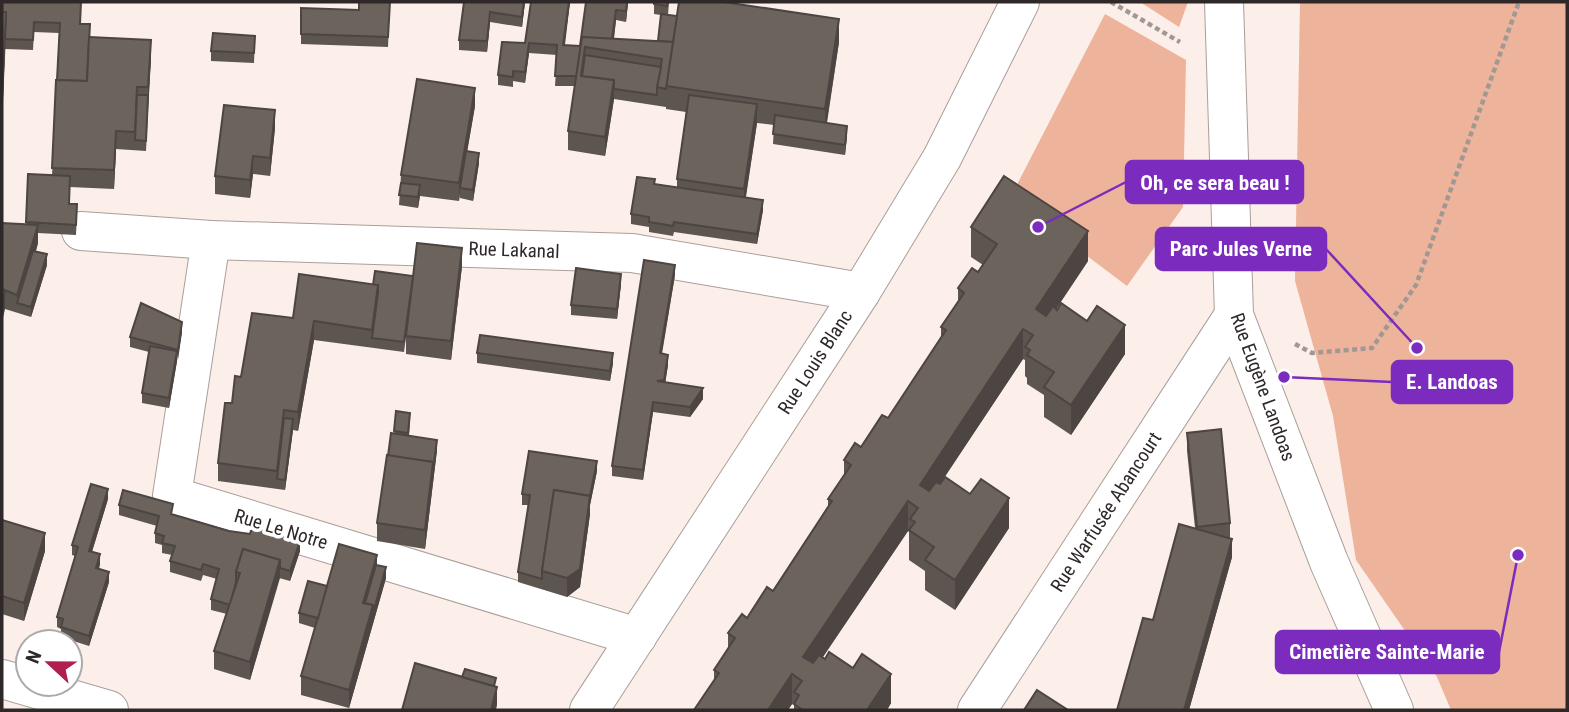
<svg xmlns="http://www.w3.org/2000/svg" width="1569" height="712" font-family="'Roboto Condensed',sans-serif">
  <style>
    .green { fill: #eeb39b }
    .lines { fill: none; stroke-linecap: round; stroke-linejoin: round }
    .street-casing { stroke: #aa9f9a; stroke-width: 40 }
    .secondary-casing { stroke: #aa9f9a; stroke-width: 40 }
    .path { stroke: #a19894; stroke-width: 4.5; stroke-dasharray: 5 3.5; stroke-linecap: butt }
    .street { stroke: #fff; stroke-width: 38 }
    .secondary { stroke: #fff; stroke-width: 38 }
    .wall { fill: #5d5550 }
    .shaded-wall { fill: #4c4541 }
    .building { fill: #6c635d; stroke: #4c4541; stroke-width: 2 }
    .labels { text-anchor: middle; dominant-baseline: central; stroke-width: 7; stroke-linejoin: round; paint-order: stroke }
    .street-label { font-size: 19px; fill: #2e2928; stroke: #fff }
    .leader { fill: none; stroke: #7b2cbf; stroke-width: 2.5 }
    .callout-dot { fill: #7b2cbf; stroke: #fff; stroke-width: 2.5 }
    .callout { fill: #7b2cbf; stroke: #7b2cbf; stroke-width: 2.5 }
    .callout-label { font-size: 21px; text-anchor: middle; font-weight: bold; fill: #fff }
  </style>
  <rect width="100%" height="100%" fill="#fcefea"/>
  <g class="green">
    <polygon points="1140,2 1188,2 1179,27"/>
    <polygon points="1300,2 1567,2 1567,710 1451,710 1437,677 1356,560 1333,416 1295,281"/>
    <polygon points="1105,14 1186,60 1183,207 1127,286 1010,198"/>
  </g>
  <g class="lines">
    <defs>
      <g id="street">
        <polyline points="1224,2 1234,315 1329,562 1394,710"/>
        <polyline points="81,231 211,240 632,253 861,292"/>
        <polyline points="211,240 172,496 637,637"/>
        <polyline points="2,679 109,710"/>
        <polyline points="977,710 1234,315"/>
      </g>
      <polyline id="secondary" points="589,710 861,292 942,158 1020,2"/>
    </defs>
    <use href="#street" class="street-casing"/>
    <use href="#secondary" class="secondary-casing"/>
    <g class="path">
      <polyline points="1111,2 1180,42"/>
      <polyline points="1295,344 1312,353 1372,348 1416,285 1519,2"/>
    </g>
    <use href="#street" class="street"/>
    <use href="#secondary" class="secondary"/>
  </g>
  <g class="wall">
    <polygon points="2,2 81,24 90,37 151,58 146,151 116,149 114,189 70,187 70,204 77,214 76,235 38,233 38,243 36,251 47,265 31,317 5,309 2,223 26,224 28,174 52,176 59,33 34,32 33,50 5,49 2,120"/>
    <polygon points="390,2 388,47 301,44 301,8 359,10"/>
    <polygon points="464,2 525,2 522,27 490,22 487,52 459,50 459,40"/>
    <polygon points="531,2 570,2 565,45 580,46 586,3 575,2 628,2 626,22 616,20 614,39 658,41 661,15 654,14 654,2 669,2 668,15 677,16 729,2 839,42 827,123 847,136 845,155 773,144 774,125 757,123 746,197 763,210 757,244 674,232 673,236 649,232 649,227 631,224 631,214 655,184 677,187 677,179 686,112 666,109 666,107 614,99 605,156 568,150 568,131 575,86 555,86 557,55 529,53 525,83 513,81 513,87 498,85 498,75 525,43"/>
    <polygon points="255,36 254,63 211,61 211,51"/>
    <polygon points="475,106 467,151 479,163 473,201 460,198 460,194 459,201 420,196 418,208 399,205 401,175"/>
    <polygon points="275,128 270,176 253,174 250,198 215,194 215,176"/>
    <polygon points="971,227 1088,261 1056,309 1125,354 1071,435 1044,417 1044,395 1027,384 1027,378 1025,376 1025,360 1023,359 940,484 1009,528 955,610 925,590 925,571 909,560 909,532 908,531 823,657 891,703 887,710 794,710 794,705 792,704 788,710 694,710 714,681 714,670 728,648 728,633 747,618 773,591 828,508 828,499 844,475 844,460 861,447 888,418 941,338 941,327 958,302 958,288 978,272 983,265 971,257"/>
    <polygon points="462,266 451,360 406,354 406,337 404,352 314,340 298,431 293,430 285,490 218,481 218,463 232,403 241,377 293,318 373,285"/>
    <polygon points="675,275 662,354 668,365 665,383 703,399 690,417 653,412 643,480 612,476 612,466"/>
    <polygon points="621,284 617,319 571,315 571,305"/>
    <polygon points="182,332 169,408 142,403 142,393 149,352 130,347 130,337"/>
    <polygon points="477,353 613,363 610,381 477,363"/>
    <polygon points="396,411 410,423 409,436 437,450 425,549 377,541 377,523 388,456 394,434"/>
    <polygon points="1187,433 1230,523 1230,538 1232,557 1189,710 1117,710 1153,620 1195,528 1187,451"/>
    <polygon points="597,471 590,505 590,514 580,587 567,597 518,582 518,572 529,505 522,505 522,494"/>
    <polygon points="108,499 92,552 100,564 99,569 109,582 89,646 61,637 61,629 57,627 57,617 75,556 72,555 72,545"/>
    <polygon points="119,505 173,514 300,551 290,581 279,578 250,680 214,669 214,651 227,614 211,610 211,599 217,579 203,575 201,581 170,572 170,561 172,555 162,553 162,545 155,543 155,533 157,526 119,515"/>
    <polygon points="2,520 45,551 24,621 2,614"/>
    <polygon points="377,565 386,578 349,708 301,695 301,676 315,628 299,623 299,613 327,586"/>
  </g>
  <g class="shaded-wall">
    <polygon points="524,2 525,2 522,27 522,17"/>
    <polygon points="569,2 570,2 563,55 563,45"/>
    <polygon points="627,2 628,2 626,22 626,11"/>
    <polygon points="616,10 616,20 612,51 611,47"/>
    <polygon points="490,12 490,22 487,52 487,41"/>
    <polygon points="839,19 839,42 825,133 825,109"/>
    <polygon points="5,39 5,49 2,120 2,102"/>
    <polygon points="151,40 151,58 148,106 148,87"/>
    <polygon points="529,43 529,53 525,83 525,72"/>
    <polygon points="614,80 614,99 605,156 605,137"/>
    <polygon points="475,88 475,106 461,188 460,188 459,201 459,183"/>
    <polygon points="757,104 757,123 744,207 744,189"/>
    <polygon points="275,110 275,128 270,176 270,158"/>
    <polygon points="847,126 847,136 845,155 845,145"/>
    <polygon points="116,131 116,149 114,189 114,170"/>
    <polygon points="479,153 479,163 473,201 473,190"/>
    <polygon points="253,156 253,174 250,198 250,180"/>
    <polygon points="420,185 420,195 418,208 418,197"/>
    <polygon points="763,200 763,210 757,244 757,234"/>
    <polygon points="38,225 38,243 20,304 17,303 17,313 17,295"/>
    <polygon points="1088,231 1088,261 1036,339 1036,309"/>
    <polygon points="462,248 462,266 451,360 451,341"/>
    <polygon points="47,254 47,265 31,317 31,307"/>
    <polygon points="675,265 675,275 660,363 660,353"/>
    <polygon points="621,274 621,284 617,319 617,309"/>
    <polygon points="5,291 5,309 2,322 2,304"/>
    <polygon points="314,321 314,340 298,431 298,412"/>
    <polygon points="182,322 182,332 178,360 178,350"/>
    <polygon points="1125,325 1125,354 1071,435 1071,405"/>
    <polygon points="1023,329 1023,359 920,514 920,485"/>
    <polygon points="177,351 177,361 169,408 169,398"/>
    <polygon points="613,353 613,363 610,381 610,371"/>
    <polygon points="668,355 668,365 664,391 664,380"/>
    <polygon points="703,388 703,399 690,417 690,407"/>
    <polygon points="653,402 653,412 643,480 643,470"/>
    <polygon points="293,419 293,430 285,490 285,480"/>
    <polygon points="437,440 437,450 425,549 425,530 433,462"/>
    <polygon points="597,461 597,471 590,505 590,514 580,587 567,597 567,578 588,504"/>
    <polygon points="108,489 108,499 89,561 89,551"/>
    <polygon points="1009,498 1009,528 955,610 955,580"/>
    <polygon points="908,501 908,531 803,686 803,657"/>
    <polygon points="45,533 45,551 24,621 24,603"/>
    <polygon points="1232,539 1232,557 1189,710 1184,710"/>
    <polygon points="300,541 300,551 290,581 290,571"/>
    <polygon points="100,554 100,564 96,579 96,568"/>
    <polygon points="377,555 377,573 366,611 363,603"/>
    <polygon points="280,560 280,578 250,680 250,662"/>
    <polygon points="386,567 386,578 349,708 349,690 373,605"/>
    <polygon points="109,572 109,582 89,646 89,636"/>
    <polygon points="792,674 792,704 788,710 768,710"/>
    <polygon points="891,674 891,703 887,710 867,710"/>
    <polygon points="497,687 497,705 496,710 491,710"/>
  </g>
  <g class="building">
    <polygon points="2,2 81,2 80,24 90,24 87,81 57,80 60,23 34,22 33,40 5,39 6,12 2,12"/>
    <polygon points="359,2 390,2 388,37 301,34 301,8 359,10"/>
    <polygon points="464,2 524,2 522,17 490,12 487,41 459,40"/>
    <polygon points="531,2 569,2 563,45 580,46 586,2 627,2 626,11 616,10 612,39 582,37 577,76 555,76 557,45 529,43 525,72 513,71 513,77 498,75 502,42 525,43"/>
    <polygon points="654,2 668,2 667,6 654,4"/>
    <polygon points="679,2 724,2 839,19 825,109 666,86"/>
    <polygon points="2,12 6,12 2,102"/>
    <polygon points="661,14 677,16 673,42 658,41"/>
    <polygon points="213,33 255,36 254,53 211,51"/>
    <polygon points="89,37 151,40 148,87 137,87 135,132 116,131 114,170 52,168 56,80 87,81"/>
    <polygon points="582,37 673,42 666,89 657,87 662,59 585,47 581,76 614,80 605,137 568,131"/>
    <polygon points="585,55 661,67 657,87 657,95 614,89 614,80 582,76"/>
    <polygon points="417,79 475,88 459,183 401,175"/>
    <polygon points="137,95 148,95 146,141 135,140"/>
    <polygon points="689,95 757,104 744,189 677,179"/>
    <polygon points="224,105 275,110 270,158 253,156 250,180 215,176"/>
    <polygon points="775,115 847,126 845,145 773,134"/>
    <polygon points="466,151 479,153 473,190 460,188"/>
    <polygon points="28,174 70,176 69,204 77,204 76,225 26,222"/>
    <polygon points="1004,176 1088,231 1036,309 1046,316 1053,306 1057,310 1061,303 1087,321 1097,306 1125,325 1071,405 1044,387 1054,372 1027,355 1030,350 1025,347 1033,335 1023,329 920,485 929,491 936,482 940,484 945,477 970,494 981,479 1009,498 955,580 925,560 934,547 909,530 915,522 910,519 918,508 908,501 803,657 813,663 819,655 825,659 829,652 853,668 862,654 891,674 867,710 803,710 794,704 799,695 794,692 802,681 792,674 768,710 694,710 719,673 714,670 735,638 728,633 742,614 747,618 767,587 773,591 832,501 828,499 851,465 844,460 855,443 861,447 882,415 888,418 946,330 941,327 964,293 958,288 972,268 978,272 997,244 971,227"/>
    <polygon points="637,177 655,179 654,184 763,200 757,234 674,222 673,226 649,222 649,217 631,214"/>
    <polygon points="401,183 420,185 418,197 399,195"/>
    <polygon points="2,223 38,225 17,295 2,289"/>
    <polygon points="417,243 462,248 451,341 406,336"/>
    <polygon points="33,251 47,254 31,307 17,303"/>
    <polygon points="644,260 675,265 660,353 668,355 664,380 657,381 703,388 690,407 653,402 643,470 612,466"/>
    <polygon points="576,268 621,274 617,309 571,305"/>
    <polygon points="375,271 413,276 404,342 372,338 378,293 378,285 373,285"/>
    <polygon points="299,274 378,285 372,330 314,321 298,412 284,410 277,471 218,463 225,403 232,403 235,376 241,377 252,313 293,318"/>
    <polygon points="2,290 5,291 2,304"/>
    <polygon points="141,303 182,322 178,350 130,337"/>
    <polygon points="480,335 613,353 610,371 477,353"/>
    <polygon points="150,346 177,351 169,398 142,393"/>
    <polygon points="396,411 410,413 408,433 394,431"/>
    <polygon points="284,418 293,419 285,480 277,479"/>
    <polygon points="1221,429 1230,523 1197,527 1187,433"/>
    <polygon points="391,433 437,440 433,470 433,462 388,456"/>
    <polygon points="529,451 597,461 590,496 554,490 542,571 542,579 518,572 530,495 522,494"/>
    <polygon points="387,455 433,462 425,530 377,523"/>
    <polygon points="91,484 108,489 89,551 100,554 96,568 109,572 89,636 61,627 63,619 57,617 78,547 72,545"/>
    <polygon points="123,490 173,504 171,514 229,531 250,534 252,527 300,541 290,571 280,568 280,560 243,549 236,572 236,582 230,605 211,599 219,569 203,564 201,570 170,561 175,546 162,543 164,536 155,533 159,516 119,505"/>
    <polygon points="554,490 590,496 580,569 567,578 542,571"/>
    <polygon points="2,520 45,533 24,603 2,596"/>
    <polygon points="1179,524 1232,539 1184,710 1117,710 1143,618 1153,620"/>
    <polygon points="339,544 377,555 363,603 373,605 349,690 301,676"/>
    <polygon points="243,549 280,560 250,662 214,651 240,573 236,572"/>
    <polygon points="376,565 386,567 373,613 373,605 365,603"/>
    <polygon points="308,581 327,586 318,618 299,613"/>
    <polygon points="415,663 497,687 491,710 402,710"/>
    <polygon points="465,669 496,678 494,686 462,677"/>
    <polygon points="1037,690 1068,710 1024,710"/>
  </g>
  <g class="labels">
    <g class="street-label">
      <text transform="translate(514 250) rotate(2)">Rue Lakanal</text>
      <text transform="translate(815 362) rotate(-57)">Rue Louis Blanc</text>
      <text transform="translate(1263 387) rotate(70)">Rue Eugène Landoas</text>
      <text transform="translate(1106 512) rotate(-57)">Rue Warfusée Abancourt</text>
      <text transform="translate(281 529) rotate(17)">Rue Le Notre</text>
    </g>
  </g>
  <path class="leader" d="M1038 227L1126 182M1417 348L1326 249M1284 377L1392 382M1518 555L1499 652"/>
  <g class="callout-dot">
    <circle cx="1038" cy="227" r="7"/>
    <circle cx="1417" cy="348" r="7"/>
    <circle cx="1284" cy="377" r="7"/>
    <circle cx="1518" cy="555" r="7"/>
  </g>
  <g class="callout">
    <rect x="1126" y="161" width="177" height="42" rx="7"/>
    <rect x="1156" y="228" width="170" height="42" rx="7"/>
    <rect x="1392" y="361" width="120" height="42" rx="7"/>
    <rect x="1276" y="631" width="223" height="42" rx="7"/>
  </g>
  <g class="callout-label">
    <text x="1215" y="190">Oh, ce sera beau !</text>
    <text x="1241" y="256">Parc Jules Verne</text>
    <text x="1452" y="389">E. Landoas</text>
    <text x="1387" y="659">Cimetière Sainte-Marie</text>
  </g>
  <rect width="1569" height="712" fill="none" stroke="#2e2928" stroke-width="7"/>
  <g transform="translate(49 663) rotate(292)"><circle r="33" fill="#ffffff" stroke="#aba9a9" stroke-width="2"/>
  <path d="M0-5L12 26L0 18L-12 26Z" fill="#b01f4e"/>
  <text y="-10" font-size="19" font-weight="bold" text-anchor="middle" fill="#2e2928">N</text>
  </g>
</svg>
